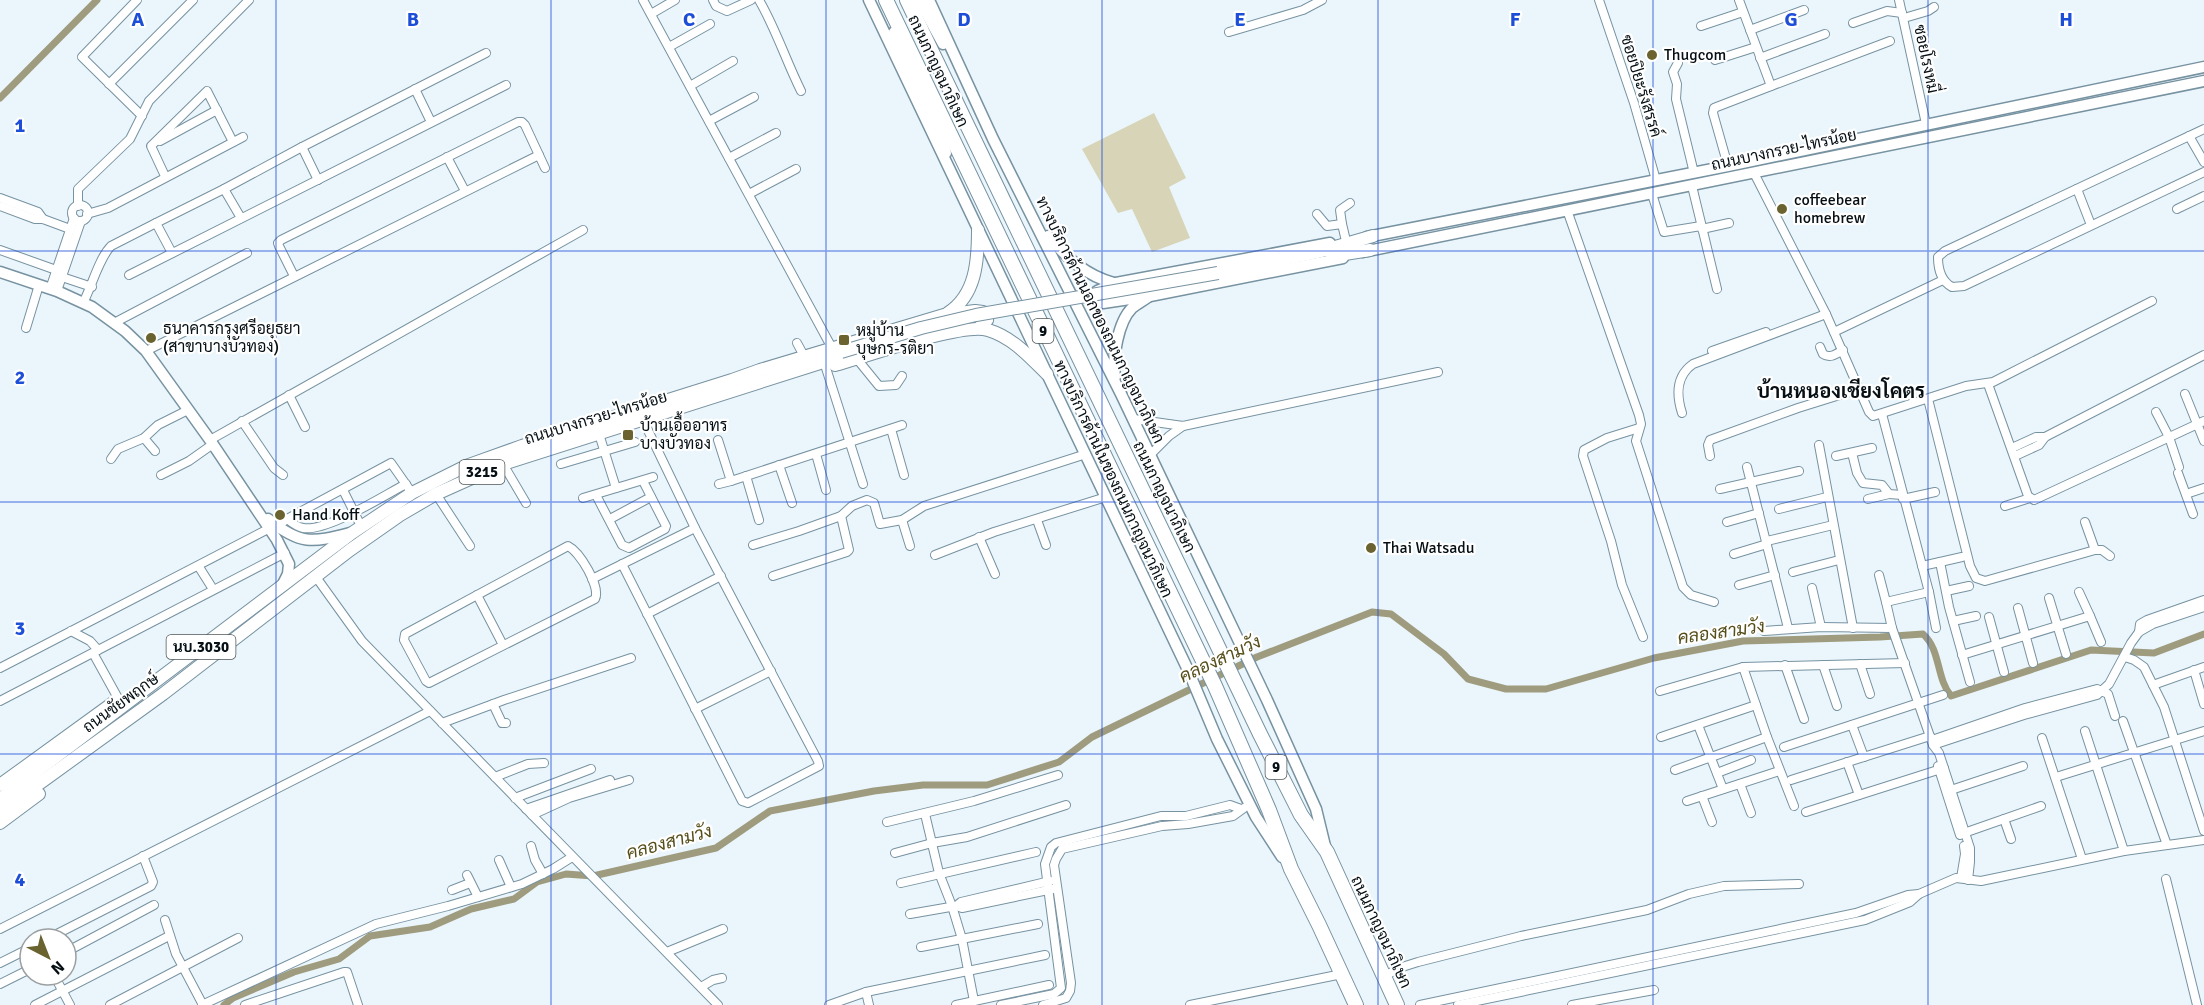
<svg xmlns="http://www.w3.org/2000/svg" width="2204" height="1005" font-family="Signika,Sarabun,sans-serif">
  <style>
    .green { fill: #d8d4b8 }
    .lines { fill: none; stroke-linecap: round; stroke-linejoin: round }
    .canal { stroke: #9f9b7e; stroke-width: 7 }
    .street-casing { stroke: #7792a1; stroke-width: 10 }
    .secondary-casing { stroke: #7792a1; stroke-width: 13 }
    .primary-casing { stroke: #7792a1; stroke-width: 14 }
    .highway-casing { stroke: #7792a1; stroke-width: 16 }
    .street { stroke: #fff; stroke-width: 8 }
    .secondary { stroke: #fff; stroke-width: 10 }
    .primary { stroke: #fff; stroke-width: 12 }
    .highway { stroke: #fff; stroke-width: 14 }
    .primary-bridge-casing { stroke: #7792a1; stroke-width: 14; stroke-linecap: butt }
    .primary-bridge { stroke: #fff; stroke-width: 12 }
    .grid { fill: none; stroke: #1d4ed8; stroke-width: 1.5; stroke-opacity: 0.55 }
    .poi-dot { fill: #6a632f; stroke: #fff; stroke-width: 2 }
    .labels { text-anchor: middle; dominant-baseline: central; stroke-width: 4.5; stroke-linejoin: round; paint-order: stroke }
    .shield { fill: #fff; stroke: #50575a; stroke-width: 1.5 }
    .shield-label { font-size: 15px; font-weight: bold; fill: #050f14 }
    .poi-label { font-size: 16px; fill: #050f14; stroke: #fff; text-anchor: start }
    .street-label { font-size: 16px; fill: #050f14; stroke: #fff }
    .water-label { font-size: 18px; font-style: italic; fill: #564e1a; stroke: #fff }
    .quarter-label { font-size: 20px; font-weight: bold; fill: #050f14; stroke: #fff }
    .grid-label { font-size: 20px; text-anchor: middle; font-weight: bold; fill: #1d4ed8; stroke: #fff; stroke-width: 4.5; stroke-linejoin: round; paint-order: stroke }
  </style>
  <rect width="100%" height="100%" fill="#eaf6fc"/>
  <polygon class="green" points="1154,113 1186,178 1169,187 1190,238 1152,252 1132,209 1118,213 1082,149"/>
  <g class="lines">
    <g class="canal">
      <polyline points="0,98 97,0"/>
      <path d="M224 1005 233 998 294 972 339 959 370 936 430 927 471 909 514 899 537 882 566 874 593 876 716 848 770 811 874 791 923 785H987L1059 762 1092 737 1257 657 1372 612 1391 614 1444 654 1468 679 1506 689H1546L1654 658 1743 641 1880 637 1923 634C1941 650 1936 678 1951 696L2091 650 2154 653 2204 634"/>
    </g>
    <defs>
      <g id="street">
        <polyline points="137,0 82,57 142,116"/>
        <polyline points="643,0 832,348"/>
        <polyline points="713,0 716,6 727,11 751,0"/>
        <path d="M759 0C776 29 786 61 801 91"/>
        <polyline points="1599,0 1634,103 1656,180"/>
        <polyline points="1899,0 1926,124"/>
        <polyline points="651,14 675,0"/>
        <polyline points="1904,18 1928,11 1934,7"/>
        <polyline points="1853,23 1887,11 1902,13"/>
        <polyline points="1701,26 1743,12"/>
        <polyline points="1750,30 1804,10"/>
        <polyline points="1229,32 1303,10 1322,0"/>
        <polyline points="669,47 710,24"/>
        <polyline points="1760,58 1825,34"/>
        <polyline points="1715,60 1756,47"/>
        <polyline points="1678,63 1673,72 1677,84 1676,99 1694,173"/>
        <polyline points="109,84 193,0"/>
        <polyline points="690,86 733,61"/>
        <polyline points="1771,86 1890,41"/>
        <polyline points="415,89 431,122"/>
        <polyline points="709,121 754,97"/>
        <path d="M2204 129 1945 251 1938 257C1938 270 1941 281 1952 287L1964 286 2204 172"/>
        <polyline points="2189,136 2204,162"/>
        <polyline points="160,141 217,110"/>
        <polyline points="302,147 486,53"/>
        <polyline points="447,157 465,191"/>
        <polyline points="729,158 776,133"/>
        <polyline points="1728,166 1713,113 1714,108 1771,86 1739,0"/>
        <polyline points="1754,173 1826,314 1869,412 1873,416 1966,386 1993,382 2152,301"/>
        <polyline points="165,176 151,146 207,91 233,142"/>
        <polyline points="1692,186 1717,289"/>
        <polyline points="224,189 302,147 318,180"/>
        <polyline points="2077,189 2091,225"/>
        <polyline points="749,194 796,169"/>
        <polyline points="1652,194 1664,232 1701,226"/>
        <polyline points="0,198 38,212 43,219"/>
        <circle cx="80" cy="213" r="8"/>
        <polyline points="0,206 35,219 43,219 70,229"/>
        <polyline points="78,206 78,189 130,139 149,101 249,0"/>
        <polyline points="2177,209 2204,196"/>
        <polyline points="1567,210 1639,415 1641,424 1636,441 1683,587 1691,595 1714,602"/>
        <polyline points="87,214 108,208 243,137"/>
        <polyline points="1317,214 1327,226 1342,224 1346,241"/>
        <polyline points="156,223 224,189 241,218"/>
        <polyline points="1342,224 1340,210 1350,203"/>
        <polyline points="1702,229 1729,223"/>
        <polyline points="0,250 59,271"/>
        <polyline points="129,275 506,85"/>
        <polyline points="59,276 92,287"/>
        <polyline points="294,276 279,246 278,243 281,240 518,122 522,122 525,125 545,168"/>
        <polyline points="50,289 74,218"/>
        <polyline points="57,291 81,221"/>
        <path d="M83 303C92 286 99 258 111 246L156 223 172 253"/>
        <polyline points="114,323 247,253"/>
        <polyline points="26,328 39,285"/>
        <polyline points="1834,332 1943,280"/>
        <polyline points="797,343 804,356"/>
        <path d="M1820 347 1823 354C1830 359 1836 354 1843 350"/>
        <polyline points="146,351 539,155"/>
        <polyline points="1712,351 1766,332"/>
        <polyline points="857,359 879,386 896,385 902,376"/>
        <polyline points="826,368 863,484"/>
        <polyline points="1988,384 2028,496 2034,500 2204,421"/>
        <polyline points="2185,394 2204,441"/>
        <polyline points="289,395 305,427"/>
        <polyline points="1928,399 1970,566 1976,578 1985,581 2095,550 2102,550 2110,556"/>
        <polyline points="2156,412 2169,437 2179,467"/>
        <path d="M1682 413C1676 394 1676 376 1693 364L1826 314"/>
        <polyline points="1882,414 1929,592 1886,602 1892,628 1933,745 1939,753 1970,848 1970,862 1968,880"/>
        <polyline points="1133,419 1183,426 1438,372"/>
        <polyline points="242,421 274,468 283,475"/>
        <polyline points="1639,428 1607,438 1584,450 1583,456 1611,541 1622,585 1643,637"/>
        <polyline points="891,429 904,475"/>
        <polyline points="599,434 616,488"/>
        <polyline points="144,438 155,451"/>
        <polyline points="210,440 583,230"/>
        <polyline points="718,440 731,481 902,425"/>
        <polyline points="1819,445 1853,628"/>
        <polyline points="2012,448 2036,437 2045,437"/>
        <polyline points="1852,453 1857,473 1863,483 1882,485 1889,494 1902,495"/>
        <polyline points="816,454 826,490"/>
        <polyline points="1150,455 1169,436 1183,426"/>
        <polyline points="1710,456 1708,445 1710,440 1798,408 1859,389"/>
        <polyline points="1836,456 1872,448"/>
        <polyline points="2015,456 2039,445 2045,437 2204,355"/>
        <polyline points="111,459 118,449 144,438 158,425 188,410"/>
        <polyline points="503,464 526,503"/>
        <polyline points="561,464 635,442"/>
        <polyline points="779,465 792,503"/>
        <polyline points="1747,467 1788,628"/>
        <polyline points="2178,473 2193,514"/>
        <polyline points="161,475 189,461 213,444"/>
        <polyline points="746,476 759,520"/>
        <polyline points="719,484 731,481"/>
        <polyline points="1720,489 1799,471"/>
        <polyline points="343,490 361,526"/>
        <polyline points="436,494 470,546"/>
        <polyline points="2186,494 2204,488"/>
        <polyline points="596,495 622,545 629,548 665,529 666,526 643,481"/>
        <polyline points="583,498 653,477"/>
        <polyline points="1868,499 1889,494"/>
        <polyline points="1903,499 1935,492"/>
        <polyline points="2005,506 2030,498"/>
        <polyline points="1779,509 1827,497"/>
        <path d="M287 519C292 523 297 527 303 528 327 532 383 496 406 484"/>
        <polyline points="610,519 651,497"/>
        <polyline points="902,520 910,546"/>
        <polyline points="1037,520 1046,545"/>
        <polyline points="1727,522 1759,513"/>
        <polyline points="2085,522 2095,550"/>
        <polyline points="277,527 287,519 391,463 412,493"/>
        <polyline points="979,537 995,574"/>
        <polyline points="1767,541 1833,525"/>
        <polyline points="753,545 799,531 841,516 852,506 867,500 874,503 880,524 902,520 924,506 1086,454"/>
        <path d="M568 546C580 552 601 587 595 599L429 683 426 681 404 640 405 634Z"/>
        <polyline points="1734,554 1767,544"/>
        <polyline points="935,555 994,532 1106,497"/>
        <polyline points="1940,562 1962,557"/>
        <polyline points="622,564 742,801 748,803 819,766 818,761 695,528 643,420"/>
        <polyline points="1922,566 1940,562 1949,607 1970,682"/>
        <polyline points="199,567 211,586"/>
        <polyline points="1793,572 1839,560"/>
        <polyline points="1879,575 1886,602"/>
        <polyline points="773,576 847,552 849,550 841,516"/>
        <polyline points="316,577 362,641 718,1005"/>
        <polyline points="592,579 695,528"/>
        <polyline points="1739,585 1775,575"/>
        <polyline points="1812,588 1821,627"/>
        <polyline points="1946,591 1969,586"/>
        <polyline points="1929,592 1936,628"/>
        <polyline points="2079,592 2090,616"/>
        <polyline points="477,595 503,645"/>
        <polyline points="2049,598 2066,654"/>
        <polyline points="2018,608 2033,663"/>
        <polyline points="647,614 721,576"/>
        <polyline points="1989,617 2004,672"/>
        <polyline points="1953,621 1976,616"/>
        <polyline points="71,631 90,641 98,650"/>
        <polyline points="1764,631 1821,627 1892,628"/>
        <polyline points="2139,632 2140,624 2147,620 2204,600"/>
        <polyline points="93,653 119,700"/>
        <polyline points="1962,655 2090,616 2101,642"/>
        <polyline points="2125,657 2134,660 2144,667 2164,707 2204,831"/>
        <polyline points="1860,664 1870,694"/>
        <polyline points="1785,665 1804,719"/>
        <polyline points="1823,665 1837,706"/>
        <polyline points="0,668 270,528"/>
        <polyline points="2194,670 2204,704"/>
        <polyline points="2153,685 2204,667"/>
        <polyline points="1660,691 1743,667"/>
        <polyline points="0,701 285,553"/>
        <polyline points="493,704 502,723 506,723"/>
        <polyline points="695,709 771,671"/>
        <polyline points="2123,721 2167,845"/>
        <polyline points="442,723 504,700 631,658"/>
        <polyline points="1698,725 1723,789"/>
        <polyline points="1852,725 1864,757"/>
        <polyline points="2085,731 2124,851"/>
        <polyline points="1661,737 1756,705"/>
        <polyline points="2042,738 2082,859"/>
        <polyline points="1932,740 2025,708 2097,689 2108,694 2115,716"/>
        <polyline points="1933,745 2024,715 2097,695 2109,684 2131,643 2139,632 2153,624 2204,607"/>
        <polyline points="1784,747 1943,695"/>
        <polyline points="1847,762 1859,795"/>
        <polyline points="1938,766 1960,835"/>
        <polyline points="1675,770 1767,737"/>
        <polyline points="1717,773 1751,760"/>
        <polyline points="495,777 528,764 544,763"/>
        <polyline points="2056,777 2204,731"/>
        <polyline points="1791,780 1930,736"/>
        <polyline points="1740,784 1751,813"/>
        <polyline points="1951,790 2023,766"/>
        <polyline points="1702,796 1712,822"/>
        <polyline points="515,798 591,769"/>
        <polyline points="1687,801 1779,771"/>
        <polyline points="1794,806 1767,737 1743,667 1905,663"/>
        <polyline points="526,809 610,780"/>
        <polyline points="1806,812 1944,768"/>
        <polyline points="925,814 939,873 952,906 962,939 974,1001"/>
        <polyline points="532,815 569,798 629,780"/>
        <polyline points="2004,819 2011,839"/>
        <polyline points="887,822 974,801 1058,775"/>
        <polyline points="1964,833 2041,806"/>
        <polyline points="531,846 535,860 543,874"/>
        <polyline points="895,853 932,843 967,837 1066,805"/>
        <polyline points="499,860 511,887"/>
        <polyline points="467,875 478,897"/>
        <polyline points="1961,878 1965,854 1964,846"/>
        <polyline points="2166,879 2197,1005"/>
        <polyline points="901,883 1036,852"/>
        <polyline points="452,890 470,883"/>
        <polyline points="956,906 961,902 1050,881"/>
        <polyline points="910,914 956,906 962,908 1053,889"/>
        <polyline points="165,920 176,954 203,1005"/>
        <polyline points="0,929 430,711"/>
        <polyline points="47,939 151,886 153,882 143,856"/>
        <polyline points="921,947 1038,924"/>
        <polyline points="66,952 154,905"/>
        <polyline points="667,952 723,929"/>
        <polyline points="0,963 30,948"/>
        <polyline points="54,975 70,1005"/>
        <polyline points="1383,977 1399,968 1418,962 1521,936 1647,910 1689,894 1724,886 1799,884"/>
        <polyline points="0,984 30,969"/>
        <polyline points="701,987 713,980 722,978"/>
        <polyline points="866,992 869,1005"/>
        <polyline points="35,1005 169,936"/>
        <polyline points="110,1005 238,938"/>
        <polyline points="202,1005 376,924 448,906 522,884 553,869 572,857"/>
        <polyline points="245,1005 344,972 347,972 358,1005"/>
        <polyline points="829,1005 866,992 1045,955"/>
        <polyline points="956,1005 1049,985"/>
        <polyline points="1001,1005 1054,994 1061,988 1045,864 1051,847 1056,843 1161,816 1186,816 1230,805 1241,809"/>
        <polyline points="1043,1005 1066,998 1070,991 1071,983 1054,865 1056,859 1062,849 1162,826 1188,824 1233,816 1244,808"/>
        <polyline points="1190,1005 1342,974"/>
        <polyline points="1420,1005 1856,913 1908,895 1919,894"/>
        <polyline points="1458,1005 1865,920 1910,902 1919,894 1956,878 1981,881 2124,851 2204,840"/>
        <polyline points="1572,1005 1654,990"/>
      </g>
      <g id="secondary">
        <polyline points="869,0 1188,670 1217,739 1256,817 1282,857"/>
        <polyline points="919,0 943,44"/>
        <polyline points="929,0 993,139 1121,394 1267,700 1316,809 1325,846"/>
        <polyline points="894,32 941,134 946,153"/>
        <path d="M1048 236C1066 257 1086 276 1114 283"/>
        <polyline points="1367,237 1728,166 2204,67"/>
        <polyline points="1330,243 1116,283 1097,291 1095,299 1103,303 1150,296 1343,258"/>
        <polyline points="1363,252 2204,81"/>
        <polyline points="0,272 57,291 92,307 125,331 146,351 210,440 277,540 289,564 288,574 282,586"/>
        <path d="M1115 377C1112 358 1118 322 1132 308 1136 304 1143 301 1148 297"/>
        <path d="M268 519C300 545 312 543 350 533"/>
      </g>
      <g id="primary">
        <polyline points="1332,256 1370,250"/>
        <polyline points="1218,273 1318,252 1373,236"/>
        <path d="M948 313C976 295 978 261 978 230"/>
        <path d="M835 365C864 357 963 322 988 330 1012 337 1030 357 1047 374"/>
        <polyline points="0,785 113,703"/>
        <polyline points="0,799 352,533 412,493 466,466 522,446 732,380 760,370 944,315 975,311 983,312 987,320 979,328"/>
        <polyline points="0,812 163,694 350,550 400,515 436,494 503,464 842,356"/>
        <polyline points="0,823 39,794"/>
      </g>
      <g id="highway">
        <polyline points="886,0 1215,686 1269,810 1291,869 1319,925 1356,1005"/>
        <polyline points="907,0 1260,734 1301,815 1327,852 1397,1005"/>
      </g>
    </defs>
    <use href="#street" class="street-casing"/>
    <use href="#secondary" class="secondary-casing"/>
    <use href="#primary" class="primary-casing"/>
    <use href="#highway" class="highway-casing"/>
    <use href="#street" class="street"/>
    <use href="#secondary" class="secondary"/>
    <use href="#primary" class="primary"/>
    <use href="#highway" class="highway"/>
    <defs>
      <polyline id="primary-bridge" points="841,352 921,328 976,315 1218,273"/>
    </defs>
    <use href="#primary-bridge" class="primary-bridge-casing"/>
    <use href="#primary-bridge" class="primary-bridge"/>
  </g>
  <path class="grid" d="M276 0V1005M551 0V1005M826 0V1005M1102 0V1005M1378 0V1005M1653 0V1005M1928 0V1005M0 251H2204M0 502H2204M0 754H2204"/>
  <g class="poi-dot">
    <circle cx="1652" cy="55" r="6"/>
    <circle cx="1782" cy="209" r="6"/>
    <circle cx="151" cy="338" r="6"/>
    <rect x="838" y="334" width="12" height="12" rx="3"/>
    <rect x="622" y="429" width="12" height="12" rx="3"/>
    <circle cx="280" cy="515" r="6"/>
    <circle cx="1371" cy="548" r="6"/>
  </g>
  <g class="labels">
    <g class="shield">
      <rect x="1032.5" y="319" width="21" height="24" rx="4.5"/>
      <rect x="459.5" y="460" width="45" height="24" rx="4.5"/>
      <rect x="166.5" y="635" width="69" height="24" rx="4.5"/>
      <rect x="1265.5" y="755" width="21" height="24" rx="4.5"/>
    </g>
    <g class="shield-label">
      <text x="1043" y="331">9</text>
      <text x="482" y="472">3215</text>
      <text x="201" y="647">นบ.3030</text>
      <text x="1276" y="767">9</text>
    </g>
    <g class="poi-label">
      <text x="1664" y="55">Thugcom</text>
      <text x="1794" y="200">coffeebear<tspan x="1794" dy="18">homebrew</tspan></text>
      <text x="163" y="329">ธนาคารกรุงศรีอยุธยา<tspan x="163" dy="18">(สาขาบางบัวทอง)</tspan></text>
      <text x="856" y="331">หมู่บ้าน<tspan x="856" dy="18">บุษกร-รติยา</tspan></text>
      <text x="640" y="426">บ้านเอื้ออาทร<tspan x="640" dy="18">บางบัวทอง</tspan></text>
      <text x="292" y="515">Hand Koff</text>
      <text x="1383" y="548">Thai Watsadu</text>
    </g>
    <g class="street-label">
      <text transform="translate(1926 59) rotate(78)">ซอยโรงหมี่</text>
      <text transform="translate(938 71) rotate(65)">ถนนกาญจนาภิเษก</text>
      <text transform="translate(1641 86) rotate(73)">ซอยปิยะรังสรรค์</text>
      <text transform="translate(1784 150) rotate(-12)">ถนนบางกรวย-ไทรน้อย</text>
      <text transform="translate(1100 320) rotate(64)">ทางบริการด้านนอกของถนนกาญจนาภิเษก</text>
      <text transform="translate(596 418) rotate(-17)">ถนนบางกรวย-ไทรน้อย</text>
      <text transform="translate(1113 479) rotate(65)">ทางบริการด้านในของถนนกาญจนาภิเษก</text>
      <text transform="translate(1164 497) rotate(64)">ถนนกาญจนาภิเษก</text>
      <text transform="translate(121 703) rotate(-36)">ถนนชัยพฤกษ์</text>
      <text transform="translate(1381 932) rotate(65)">ถนนกาญจนาภิเษก</text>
    </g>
    <g class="water-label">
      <text transform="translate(1721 632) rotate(-8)">คลองสามวัง</text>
      <text transform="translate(1220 659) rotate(-25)">คลองสามวัง</text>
      <text transform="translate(669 842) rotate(-15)">คลองสามวัง</text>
    </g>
    <g class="quarter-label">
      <text x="1841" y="391">บ้านหนองเชียงโคตร</text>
    </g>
  </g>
  <g class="grid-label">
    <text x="138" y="26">A</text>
    <text x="413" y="26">B</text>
    <text x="689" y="26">C</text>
    <text x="964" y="26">D</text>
    <text x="1240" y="26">E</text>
    <text x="1515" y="26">F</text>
    <text x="1791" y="26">G</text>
    <text x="2066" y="26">H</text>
    <text x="20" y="132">1</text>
    <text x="20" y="384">2</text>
    <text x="20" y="635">3</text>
    <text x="20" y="886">4</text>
  </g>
  <g transform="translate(48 957) rotate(138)"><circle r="28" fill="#ffffff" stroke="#9b9fa1" stroke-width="1.5"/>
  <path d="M0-4.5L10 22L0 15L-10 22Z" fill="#6a632f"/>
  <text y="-9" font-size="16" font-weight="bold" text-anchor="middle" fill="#050f14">N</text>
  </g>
</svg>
